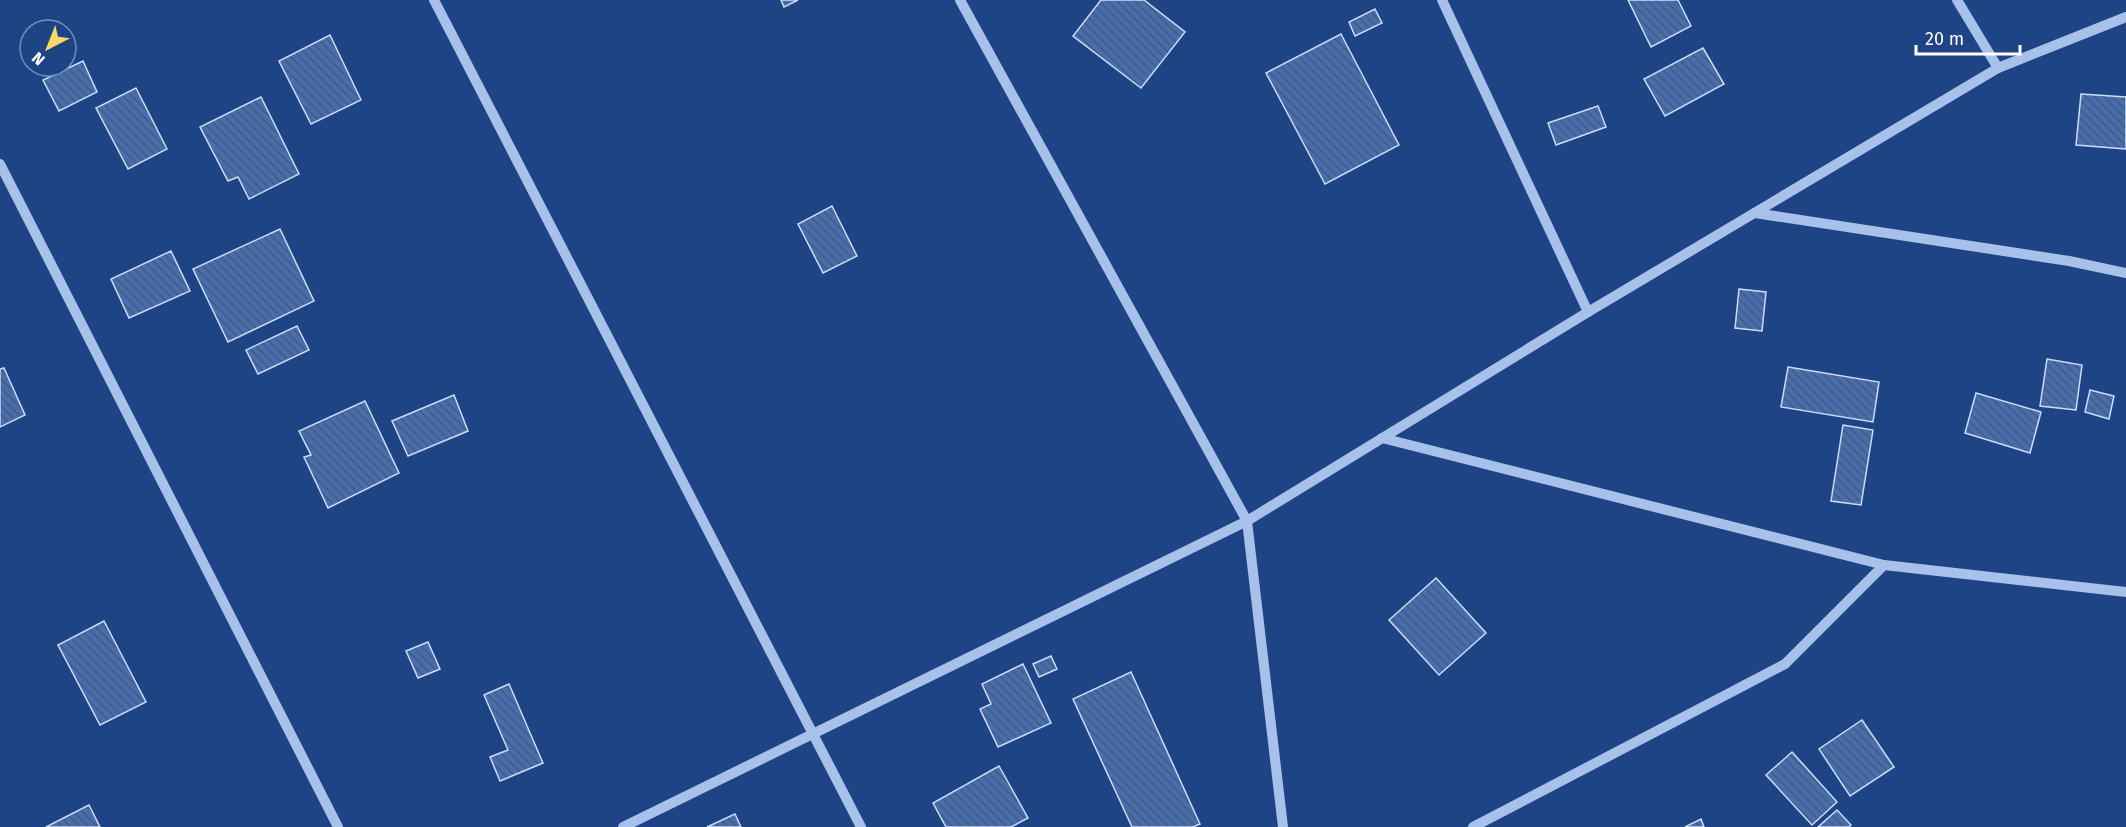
<svg xmlns="http://www.w3.org/2000/svg" width="2126" height="827" font-family="'Fira Sans',sans-serif">
  <style>
    .building { fill: url(#building-back-hatch); stroke: #ccdcf8; stroke-width: 1.5 }
    .lines { fill: none; stroke-linecap: round; stroke-linejoin: round }
    .minor { stroke: #a7c1ea; stroke-width: 10 }
  </style>
  <defs>
    <pattern id="building-back-hatch" width="6" height="6" patternUnits="userSpaceOnUse" patternTransform="scale(1.5)"><rect width="6" height="6" fill="#466eaf"/><path d="M-1 5l2 2M0 0l6 6M5-1l2 2" fill="none" stroke="#4a5a74"/></pattern>
  </defs>
  <rect width="100%" height="100%" fill="#1e4486"/>
  <g class="building">
    <polygon points="781,0 798,0 784,7"/>
    <polygon points="1101,0 1144,0 1185,32 1141,88 1073,36"/>
    <polygon points="1628,0 1678,0 1691,26 1651,47"/>
    <polygon points="1375,9 1382,23 1355,36 1349,22"/>
    <polygon points="1341,34 1399,145 1325,184 1266,73"/>
    <polygon points="330,35 361,100 311,124 279,61"/>
    <polygon points="1703,48 1724,84 1665,116 1644,79"/>
    <polygon points="83,61 97,92 59,111 43,80"/>
    <polygon points="136,88 167,149 128,169 96,108"/>
    <polygon points="2081,94 2126,97 2126,149 2076,145"/>
    <polygon points="261,97 299,174 249,199 238,177 228,181 200,127"/>
    <polygon points="1598,106 1606,127 1556,145 1548,123"/>
    <polygon points="832,206 857,256 823,273 798,224"/>
    <polygon points="280,229 314,301 228,342 193,269"/>
    <polygon points="171,251 190,291 129,318 111,279"/>
    <polygon points="1739,289 1766,292 1762,331 1735,328"/>
    <polygon points="297,326 309,350 258,374 246,350"/>
    <polygon points="2047,359 2082,365 2076,410 2040,406"/>
    <polygon points="1788,367 1879,382 1873,422 1781,407"/>
    <polygon points="4,368 25,415 0,427 0,369"/>
    <polygon points="2090,390 2114,396 2109,419 2085,412"/>
    <polygon points="1976,393 2041,412 2030,453 1965,433"/>
    <polygon points="454,395 468,431 408,456 392,421"/>
    <polygon points="365,401 399,473 328,508 304,457 311,455 299,431"/>
    <polygon points="1843,425 1873,430 1861,505 1831,501"/>
    <polygon points="1436,578 1486,633 1439,675 1389,620"/>
    <polygon points="104,621 146,702 100,725 58,645"/>
    <polygon points="428,642 440,669 418,678 406,651"/>
    <polygon points="1051,656 1057,669 1039,677 1033,664"/>
    <polygon points="1023,664 1051,723 998,747 980,709 991,704 982,684"/>
    <polygon points="1131,672 1200,824 1193,827 1132,827 1073,699"/>
    <polygon points="509,684 543,763 500,781 490,757 508,750 484,695"/>
    <polygon points="1862,720 1894,767 1850,796 1819,749"/>
    <polygon points="1792,752 1837,802 1812,825 1766,775"/>
    <polygon points="999,766 1028,818 1011,827 946,827 933,803"/>
    <polygon points="89,805 100,827 46,827"/>
    <polygon points="1837,810 1851,825 1849,827 1818,827"/>
    <polygon points="735,814 741,827 707,827"/>
    <polygon points="1701,819 1704,827 1685,827"/>
  </g>
  <g class="lines">
    <g class="minor">
      <polyline points="434,0 861,827"/>
      <polyline points="960,0 1247,521 1283,827"/>
      <polyline points="1442,0 1588,312"/>
      <polyline points="1957,0 1998,68"/>
      <polyline points="0,164 338,827"/>
      <polyline points="1755,213 2069,261 2126,273"/>
      <polyline points="1382,438 1884,565 2126,592"/>
      <polyline points="623,827 1247,521 1588,312 1998,68 2126,17"/>
      <polyline points="1473,827 1785,664 1884,565"/>
    </g>
  </g>
  <g transform="translate(48 48) rotate(222)"><circle r="28" fill="#1e4486" stroke="#788fb6" stroke-width="1.5"/>
  <path d="M0-4.5L10 22L0 15L-10 22Z" fill="#f9d966"/>
  <text y="-9" font-size="16" font-weight="bold" text-anchor="middle" fill="#ffffff">N</text>
  </g>
  <path d="M1916 45v9h104v-9" fill="none" stroke="#ffffff" stroke-width="3"/>
  <text x="1925" y="45" font-size="18" fill="#ffffff" stroke="#1e4486" stroke-width="4.5" paint-order="stroke">20 m</text>
</svg>
